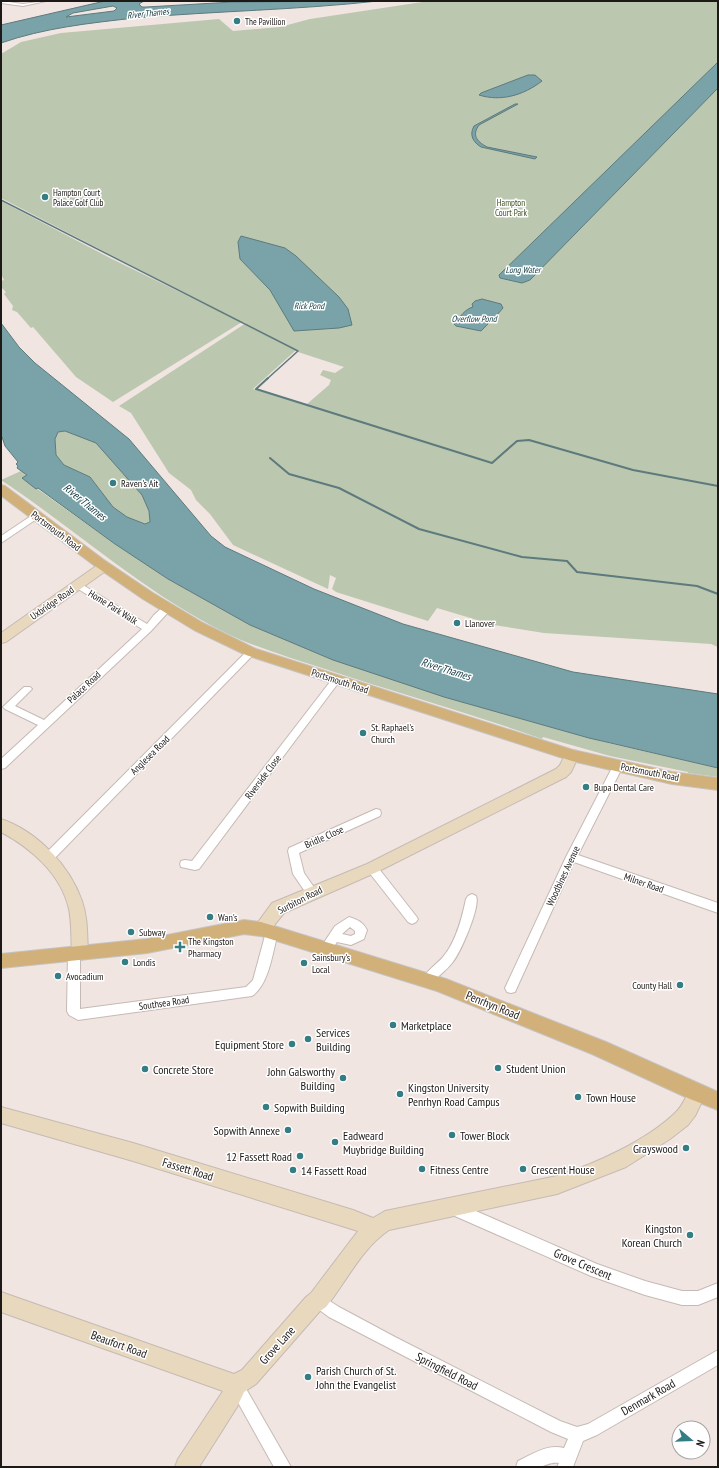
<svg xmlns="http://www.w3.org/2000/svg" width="719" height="1468" font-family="'PT Sans Narrow',sans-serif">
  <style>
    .green { fill: #bcc7af; fill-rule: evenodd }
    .water { fill: #79a3a9; stroke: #5d7a7d; fill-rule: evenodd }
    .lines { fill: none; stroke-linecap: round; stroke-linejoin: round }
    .stream-far1 { stroke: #5d7a7d; stroke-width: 1.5 }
    .stream { stroke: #5d7a7d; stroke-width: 2 }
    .street-casing { stroke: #c5bab5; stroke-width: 2 }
    .secondary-casing { stroke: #c5bab5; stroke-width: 2 }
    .primary-casing { stroke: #c4c3c3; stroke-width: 2 }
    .street { fill: #fff; fill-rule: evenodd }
    .secondary { fill: #e8d8bd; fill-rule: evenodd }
    .primary { fill: #d1b07a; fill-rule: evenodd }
    .poi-dot { fill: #357d84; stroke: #fff; stroke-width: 1.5 }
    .labels { text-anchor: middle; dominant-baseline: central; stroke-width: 3; stroke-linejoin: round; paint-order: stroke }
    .far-water-label { font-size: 9px; font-style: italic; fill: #113a40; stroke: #fff }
    .far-poi-label { font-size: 9px; fill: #1d1917; stroke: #fff; text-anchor: start }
    .far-park-label { font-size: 9px; fill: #3b4f1f; stroke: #fff }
    .poi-label { font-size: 10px; fill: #1d1917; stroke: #fff; text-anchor: start }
    .street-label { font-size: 10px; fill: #1d1917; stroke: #fff }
    .water-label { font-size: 11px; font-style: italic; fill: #113a40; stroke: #fff }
    .near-street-label { font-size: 12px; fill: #1d1917; stroke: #fff }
    .near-poi-label { font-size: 12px; fill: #1d1917; stroke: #fff; text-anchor: start }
  </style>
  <rect width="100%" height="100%" fill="#f1e5e1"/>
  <g class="green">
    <path d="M429 1H718V647L711 644 544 633 494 625 437 608 428 621 336 592 332 589 336 578 330 575 328 589 233 545 210 514 196 500 191 490 169 473 131 413 119 406 246 323 242 322 113 402 76 377 33 327 31 328 17 312 12 310 13 306 4 294 6 292 1 287V281L4 280 1 274V201L112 259 229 316 1 198V54L21 42 61 33 219 19 233 31 280 27 310 19ZM295 351 344 367 335 373 323 370 320 375 331 380 329 385 307 404 253 389Z"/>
    <polygon points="65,431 96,442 142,495 149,511 150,522 146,524 127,517 113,507 90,477 64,465 56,455 55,439 58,432"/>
    <path d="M21 471 27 475 22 478 115 544 168 579 250 625 333 660 444 697 608 743 718 768V777L688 773V772L610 756 543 737 542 739C470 713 397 693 325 669 297 660 268 651 241 640 153 601 81 533 1 480Z"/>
  </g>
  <g class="water">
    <path d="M105 1H144L139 4 142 7H146L233 2 378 1C297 10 216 11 135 18 90 23 44 28 1 43V25ZM113 6 117 8 114 11 66 17 73 13Z"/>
    <polygon points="718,62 718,88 530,280 522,283 500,278 499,275"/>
    <path d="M528 75H535L542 81C524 95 501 102 479 95L481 93Z"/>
    <path d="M515 104H518L479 125C472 135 476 141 487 147L537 157 535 159 481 147C473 142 469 135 474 126Z"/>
    <polygon points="241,236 285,248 296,256 339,297 348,309 352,325 339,328 294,331 270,290 240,259 238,242"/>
    <path d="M482 299 501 304 503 308 496 316 486 319 488 324 481 331 456 326 454 324C460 317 465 309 473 307L472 304 475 301Z"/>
    <path d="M1 323 19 347 35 363 129 439 211 536 225 547 314 589 403 624 573 672 718 694V768L589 738 444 697 333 660 250 625 168 579 115 544 38 488 36 489 22 478 27 475 17 468 18 466 16 464 18 462 5 446 1 434ZM65 431 96 443 142 495 149 511 150 522 145 524 127 517 113 507 90 477 64 465 56 455 55 439 58 432Z"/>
  </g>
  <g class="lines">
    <polyline class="stream-far1" points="1,200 298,351 267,379"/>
    <g class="stream">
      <polyline points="268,378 256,389 492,463 517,441 529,440 633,470 718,486"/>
      <polyline points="270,458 289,474 339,488 419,529 522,557 567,561 577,572 697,586 718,594"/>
    </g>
    <defs>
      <g id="street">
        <polygon points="1,1 23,4 46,1 23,6 1,3"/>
        <polygon points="34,514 40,514 41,516 1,543 1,536"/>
        <polygon points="78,582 147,624 154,615 164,606 170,606 172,608 151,631 5,768 1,769 1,759 38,725 5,709 3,707 5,705 24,687 30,687 32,689 15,706 44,720 142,629 75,587 74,585"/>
        <polygon points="251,649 256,652 254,654 52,861 48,862 44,861 43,858 44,855 248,650"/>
        <polygon points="336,677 339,678 341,680 339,682 199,869 195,870 181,867 180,864 181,861 185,860 192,861 333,678"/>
        <polygon points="618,762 622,763 623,766 578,855 718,903 718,913 574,862 515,992 511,993 507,992 505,988 566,857 613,766 614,763"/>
        <polygon points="376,809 380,810 381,813 380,816 299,853 304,873 318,893 316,896 312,898 308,896 293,874 288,851 289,848"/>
        <polygon points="372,864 376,865 416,916 418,919 416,922 412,924 408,922 368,871 366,868 368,865"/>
        <path d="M472 894 476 896C481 906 460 954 452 963 446 971 438 975 432 984L428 985 424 984 422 980C427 970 436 965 443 957 456 942 462 918 466 899L468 896Z"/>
        <path d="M349 917C358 920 363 922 367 930L364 939 351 945 337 942C332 948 330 957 321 953L319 950 335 926ZM350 927 355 931V934L351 936 342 934Z"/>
        <path d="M272 927 276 929 278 932C273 951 269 985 252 996L78 1020 69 1015 67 1011 68 954 70 951 74 949 78 951 80 954V1009L246 987 253 980 266 932 268 929Z"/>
        <polygon points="453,1201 597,1264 645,1281 682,1291 698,1291 718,1283 718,1297 698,1305 682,1305 645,1295 591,1276 448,1213 446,1208 448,1203"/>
        <path d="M319 1294 339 1307 395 1337 560 1421 577 1427 588 1424 718 1350V1365L597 1435 583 1441 573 1467H557L559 1463C551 1462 547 1465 540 1467 533 1468 523 1467 516 1467L518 1461C533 1454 547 1444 564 1448L568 1439 551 1432 329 1317 314 1306 312 1301 314 1296Z"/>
        <polygon points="236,1378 241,1380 291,1467 274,1467 231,1390 229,1385 231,1380"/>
      </g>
      <g id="secondary">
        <polygon points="103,563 107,564 109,567 107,570 6,642 1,643 1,633 99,564"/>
        <polygon points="572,750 577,751 579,755 571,772 566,777 377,872 284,913 267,934 261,936 255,934 253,929 272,903 367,864 556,769 560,765 567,751"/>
        <path d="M1 819C37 831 70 866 82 901 88 918 87 936 88 953L86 958 80 960 74 958 72 953C71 939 72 924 69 909 61 874 31 848 1 832Z"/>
        <path d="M697 1085 703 1087 706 1093 695 1116 688 1125 670 1139 626 1167 557 1194 389 1230C361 1249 347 1281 326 1307L320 1311 256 1384 244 1392 237 1407 199 1467H175L178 1459 223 1391 1 1312V1292L234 1374 242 1370 306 1297 311 1293 358 1231 133 1161 1 1123V1107L133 1143 353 1210 373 1218 385 1211 557 1176C595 1164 646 1141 675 1113 683 1106 686 1096 691 1087Z"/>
      </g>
      <g id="primary">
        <polygon points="1,485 5,486 104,560 153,593 203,623 256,649 573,750 672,772 718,778 718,790 672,784 572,761 246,655 194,630 143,599 95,566 3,497 1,495"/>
        <polygon points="244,920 261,922 446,979 606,1042 718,1092 718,1110 690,1099 592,1054 437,991 261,936 244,934 147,953 1,968 1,954 147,939"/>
      </g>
    </defs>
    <use href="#street" class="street-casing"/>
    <use href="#secondary" class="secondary-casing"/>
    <use href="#primary" class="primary-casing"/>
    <use href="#street" class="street"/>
    <use href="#secondary" class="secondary"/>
    <use href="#primary" class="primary"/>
  </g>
  <g class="poi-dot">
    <circle cx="237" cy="21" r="4"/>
    <circle cx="45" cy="197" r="4"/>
    <circle cx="113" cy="483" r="4"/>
    <circle cx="457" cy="623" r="4"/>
    <circle cx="363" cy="733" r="4"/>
    <circle cx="586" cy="787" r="4"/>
    <circle cx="210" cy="917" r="4"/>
    <circle cx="131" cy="932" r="4"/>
    <path d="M178 941h4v4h4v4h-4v4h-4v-4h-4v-4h4z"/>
    <circle cx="125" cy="962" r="4"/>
    <circle cx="304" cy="963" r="4"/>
    <circle cx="58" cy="976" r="4"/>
    <circle cx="680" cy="985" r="4"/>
    <circle cx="393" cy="1025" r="4"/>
    <circle cx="308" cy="1039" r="4"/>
    <circle cx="292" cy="1044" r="4"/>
    <circle cx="498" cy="1068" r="4"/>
    <circle cx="145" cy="1069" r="4"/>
    <circle cx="343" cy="1078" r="4"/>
    <circle cx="400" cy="1094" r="4"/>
    <circle cx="578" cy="1097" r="4"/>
    <circle cx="266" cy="1107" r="4"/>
    <circle cx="288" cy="1130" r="4"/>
    <circle cx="452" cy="1135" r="4"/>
    <circle cx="335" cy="1142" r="4"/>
    <circle cx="686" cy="1148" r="4"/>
    <circle cx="300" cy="1156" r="4"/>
    <circle cx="422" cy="1169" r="4"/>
    <circle cx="523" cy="1169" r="4"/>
    <circle cx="293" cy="1170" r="4"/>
    <circle cx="690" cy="1235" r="4"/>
    <circle cx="308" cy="1377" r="4"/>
  </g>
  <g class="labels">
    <g class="far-water-label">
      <text transform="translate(148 13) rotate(-6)">River Thames</text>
      <text x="523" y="269">Long Water</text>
      <text x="309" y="305">Rick Pond</text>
      <text x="474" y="318">Overflow Pond</text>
    </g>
    <g class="far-poi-label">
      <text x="245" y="21">The Pavillion</text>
      <text x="53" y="192">Hampton Court<tspan x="53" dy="10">Palace Golf Club</tspan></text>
    </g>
    <g class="far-park-label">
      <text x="511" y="202">Hampton<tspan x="511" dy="10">Court Park</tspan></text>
    </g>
    <g class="poi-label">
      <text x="121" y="483">Raven's Ait</text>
      <text x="465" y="623">Llanover</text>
      <text x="371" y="727">St. Raphael's<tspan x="371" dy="12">Church</tspan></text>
      <text x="594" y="787">Bupa Dental Care</text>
      <text x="218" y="917">Wan's</text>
      <text x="139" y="932">Subway</text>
      <text x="188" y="941">The Kingston<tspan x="188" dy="12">Pharmacy</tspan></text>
      <text x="312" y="957">Sainsbury's<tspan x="312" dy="12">Local</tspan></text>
      <text x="133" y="962">Londis</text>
      <text x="66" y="976">Avocadium</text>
      <text x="672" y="985" text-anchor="end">County Hall</text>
    </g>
    <g class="street-label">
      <text transform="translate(56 531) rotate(37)">Portsmouth Road</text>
      <text transform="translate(52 603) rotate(-35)">Uxbridge Road</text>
      <text transform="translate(113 607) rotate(32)">Home Park Walk</text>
      <text transform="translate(340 681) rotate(18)">Portsmouth Road</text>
      <text transform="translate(84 687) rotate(-43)">Palace Road</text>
      <text transform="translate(150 755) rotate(-45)">Anglesea Road</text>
      <text transform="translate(650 772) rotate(11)">Portsmouth Road</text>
      <text transform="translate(263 777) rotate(-53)">Riverside Close</text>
      <text transform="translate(324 837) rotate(-24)">Bridle Close</text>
      <text transform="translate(563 876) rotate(-65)">Woodbines Avenue</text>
      <text transform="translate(644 883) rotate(19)">Milner Road</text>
      <text transform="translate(300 900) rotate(-27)">Surbiton Road</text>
      <text transform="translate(164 1003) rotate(-8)">Southsea Road</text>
    </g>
    <g class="water-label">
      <text transform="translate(85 502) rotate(39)">River Thames</text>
      <text transform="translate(446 669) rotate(17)">River Thames</text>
    </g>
    <g class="near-street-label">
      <text transform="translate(493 1005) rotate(22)">Penrhyn Road</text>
      <text transform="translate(188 1169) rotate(17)">Fassett Road</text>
      <text transform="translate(583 1264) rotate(23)">Grove Crescent</text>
      <text transform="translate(119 1344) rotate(20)">Beaufort Road</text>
      <text transform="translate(277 1345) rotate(-48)">Grove Lane</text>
      <text transform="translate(447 1371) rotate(27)">Springfield Road</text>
      <text transform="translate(648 1397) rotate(-30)">Denmark Road</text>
    </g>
    <g class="near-poi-label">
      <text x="401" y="1025">Marketplace</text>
      <text x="316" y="1032">Services<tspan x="316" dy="14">Building</tspan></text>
      <text x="284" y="1044" text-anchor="end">Equipment Store</text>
      <text x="506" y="1068">Student Union</text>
      <text x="153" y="1069">Concrete Store</text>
      <text x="335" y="1071" text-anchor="end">John Galsworthy<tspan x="335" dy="14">Building</tspan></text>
      <text x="408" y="1087">Kingston University<tspan x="408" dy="14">Penrhyn Road Campus</tspan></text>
      <text x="586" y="1097">Town House</text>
      <text x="274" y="1107">Sopwith Building</text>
      <text x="280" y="1130" text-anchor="end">Sopwith Annexe</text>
      <text x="343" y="1135">Eadweard<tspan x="343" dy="14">Muybridge Building</tspan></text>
      <text x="460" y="1135">Tower Block</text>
      <text x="678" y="1148" text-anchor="end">Grayswood</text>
      <text x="292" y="1156" text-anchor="end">12 Fassett Road</text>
      <text x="430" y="1169">Fitness Centre</text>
      <text x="531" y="1169">Crescent House</text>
      <text x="301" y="1170">14 Fassett Road</text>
      <text x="682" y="1228" text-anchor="end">Kingston<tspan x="682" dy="14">Korean Church</tspan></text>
      <text x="316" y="1370">Parish Church of St.<tspan x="316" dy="14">John the Evangelist</tspan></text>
    </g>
  </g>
  <rect width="719" height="1468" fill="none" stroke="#1d1917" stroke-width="4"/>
  <g transform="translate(691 1440) rotate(109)"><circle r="19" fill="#ffffff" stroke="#a5a3a2"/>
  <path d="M0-3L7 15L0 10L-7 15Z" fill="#357d84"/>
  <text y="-6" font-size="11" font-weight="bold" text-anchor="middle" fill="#1d1917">N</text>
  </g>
</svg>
